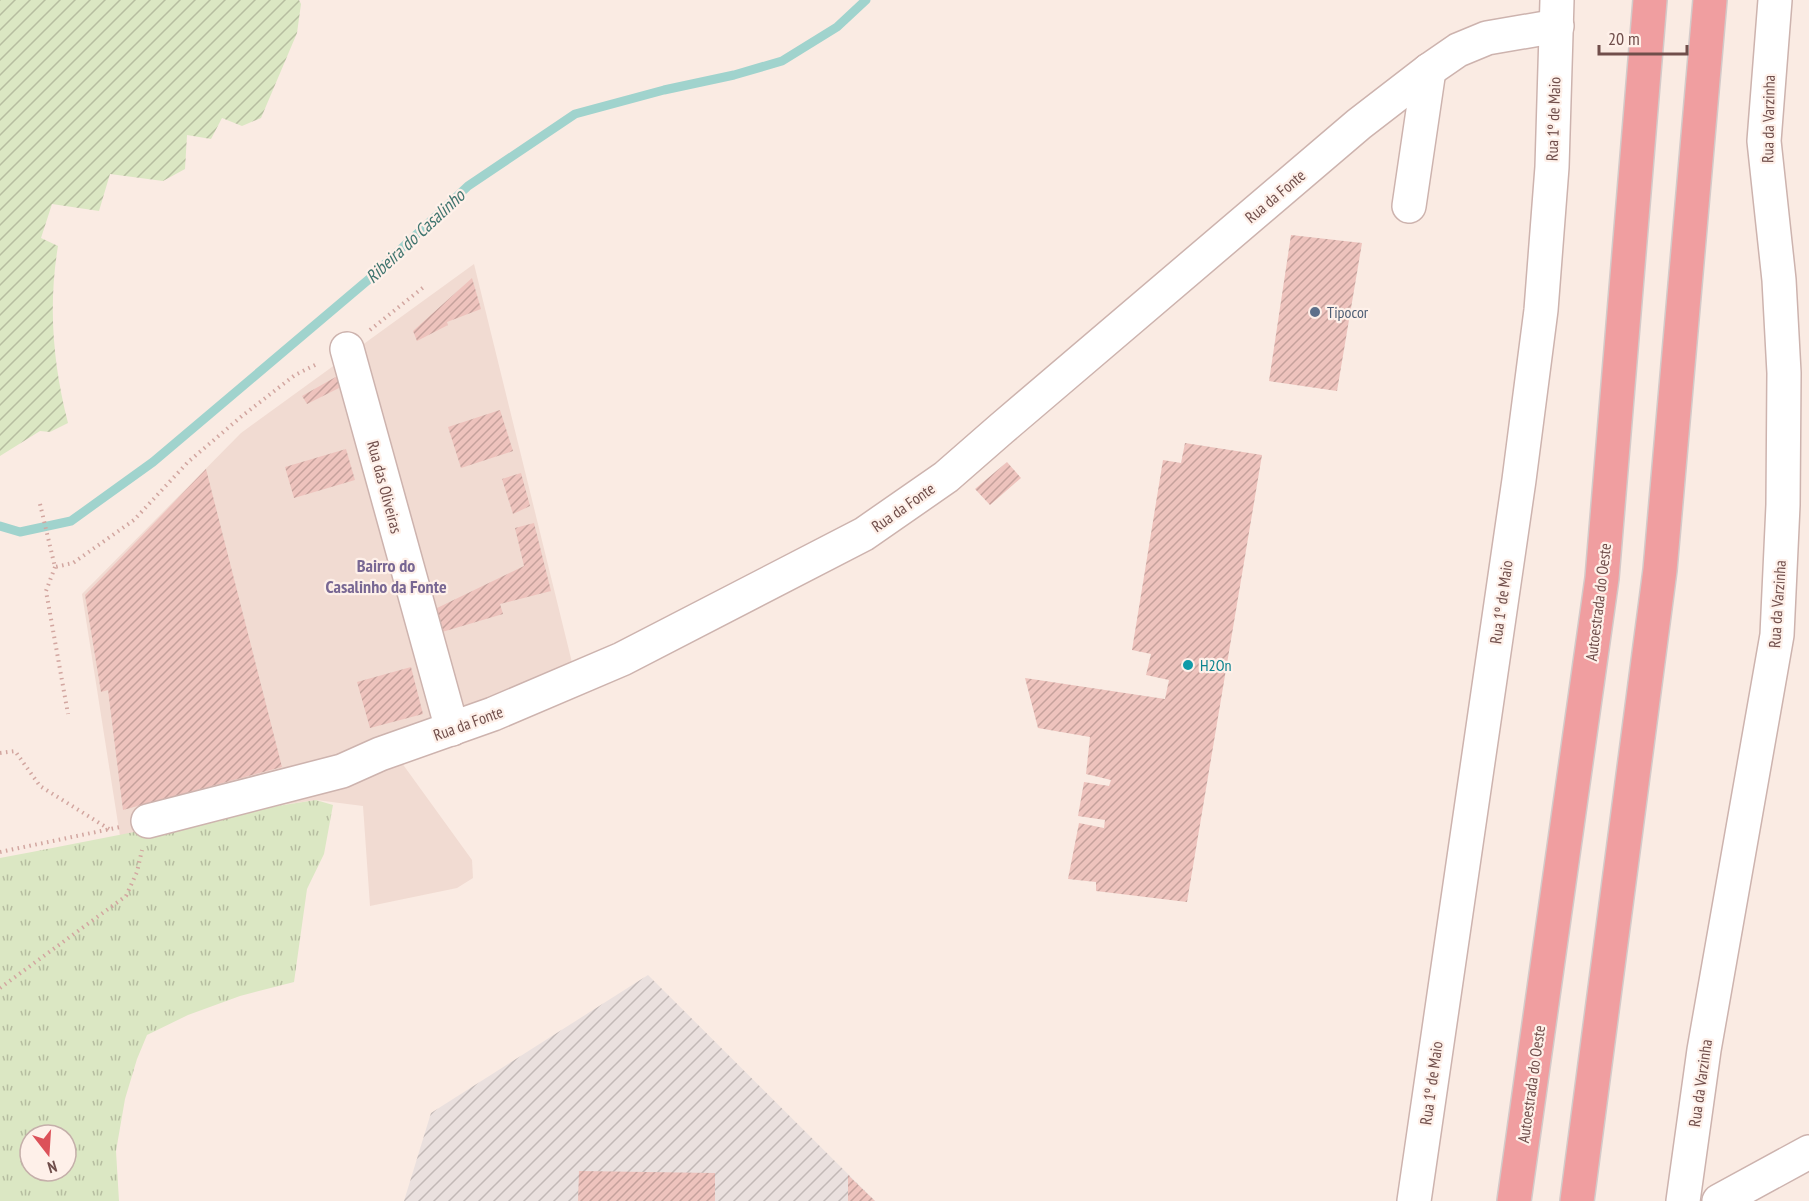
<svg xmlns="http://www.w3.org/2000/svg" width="1809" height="1201" font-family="'PT Sans Narrow',sans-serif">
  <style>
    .residential { fill: #f1dbd2 }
    .industrial { fill: url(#industrial-furrows) }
    .grass { fill: url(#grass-tufts); fill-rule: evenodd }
    .garden { fill: url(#garden-furrows) }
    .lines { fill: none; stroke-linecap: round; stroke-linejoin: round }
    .stream { stroke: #a0d3cd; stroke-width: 9 }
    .building { fill: url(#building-hatch) }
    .minor-casing { stroke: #cdb3ae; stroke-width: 36 }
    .highway-casing { stroke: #d4cac9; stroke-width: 36 }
    .path { stroke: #d2a6a0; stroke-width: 4; stroke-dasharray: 1.5 4.5; stroke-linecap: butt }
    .minor { stroke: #fff; stroke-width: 33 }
    .highway { stroke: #f09ea0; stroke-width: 33 }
    .service-dot { fill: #5c6f8a; stroke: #fef0e9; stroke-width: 2 }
    .culture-dot { fill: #0f9aa8; stroke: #fef0e9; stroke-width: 2 }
    .labels { text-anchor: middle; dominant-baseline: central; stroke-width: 4.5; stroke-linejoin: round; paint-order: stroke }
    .street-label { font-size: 16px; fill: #704e4b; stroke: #fef0e9 }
    .service-label { font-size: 16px; fill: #4e5e75; stroke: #fef0e9; text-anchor: start }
    .culture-label { font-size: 16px; fill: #0d838f; stroke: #fef0e9; text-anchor: start }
    .water-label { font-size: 18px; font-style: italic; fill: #40756f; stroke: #fef0e9 }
    .neighbourhood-label { font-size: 18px; font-weight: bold; fill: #786793; stroke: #fef0e9 }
  </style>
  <defs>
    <pattern id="industrial-furrows" width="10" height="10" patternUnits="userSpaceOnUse" patternTransform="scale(1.5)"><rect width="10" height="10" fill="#eae0de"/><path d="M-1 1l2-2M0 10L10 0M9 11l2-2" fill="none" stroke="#c2b8b6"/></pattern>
    <pattern id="grass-tufts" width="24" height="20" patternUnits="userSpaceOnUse" patternTransform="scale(1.5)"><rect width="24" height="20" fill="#dbe7c3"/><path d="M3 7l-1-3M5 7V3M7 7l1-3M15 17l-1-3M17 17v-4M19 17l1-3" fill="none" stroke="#b6bda0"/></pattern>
    <pattern id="garden-furrows" width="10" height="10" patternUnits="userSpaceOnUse" patternTransform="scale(1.5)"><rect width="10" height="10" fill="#dbe7c3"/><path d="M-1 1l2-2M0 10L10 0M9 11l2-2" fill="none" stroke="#b6bda0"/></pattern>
    <pattern id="building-hatch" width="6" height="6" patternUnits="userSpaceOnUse" patternTransform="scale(1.5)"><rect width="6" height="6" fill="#eec3bd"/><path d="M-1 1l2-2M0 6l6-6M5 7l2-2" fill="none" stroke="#c5a19c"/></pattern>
  </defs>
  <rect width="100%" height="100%" fill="#faebe3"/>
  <polygon class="residential" points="474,264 579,691 399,759 472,860 473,878 457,888 370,906 363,806 316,800 247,810 120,836 82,594 241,433"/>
  <polygon class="industrial" points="648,975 875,1201 404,1201 431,1113"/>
  <path class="grass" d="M316 800 333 805 324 854 307 889 294 982 240 996 188 1015 147 1035 137 1059 125 1099 116 1151 119 1201H0V858C105 839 210 815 316 800ZM30 1135H66V1171H30Z"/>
  <path class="garden" d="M0 0H299L301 4 297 33 261 118 242 126 222 118 211 139 187 135 185 169 163 181 110 174 99 211 52 204 41 238 58 246C48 306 53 364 68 423L50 432 40 431 0 456Z"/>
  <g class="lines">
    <polyline class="stream" points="0,526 20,532 71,521 153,462 368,280 468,186 575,114 664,90 734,75 782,61 837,27 866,0"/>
  </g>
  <g class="building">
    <polygon points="1291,235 1362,243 1337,391 1269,381"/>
    <polygon points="472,278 481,309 447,322 448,325 417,341 413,331"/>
    <polygon points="341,374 343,386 307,404 302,396"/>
    <polygon points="500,410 513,451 461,468 448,427"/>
    <polygon points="1185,443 1262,455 1187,902 1096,891 1096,882 1068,879 1079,823 1104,828 1105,820 1078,816 1084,782 1109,786 1111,780 1086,774 1090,737 1038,728 1025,678 1165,699 1169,680 1146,675 1151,654 1132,650 1163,460 1181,463"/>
    <polygon points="346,449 355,480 294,498 285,467"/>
    <polygon points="1007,462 1021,478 990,505 975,489"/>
    <polygon points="206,469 282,767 123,810 108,690 101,692 85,595"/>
    <polygon points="521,473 530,506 513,514 502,479"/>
    <polygon points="534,523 551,591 500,604 503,614 442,632 435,609 524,566 515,528"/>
    <polygon points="411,667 423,714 370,728 357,682"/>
    <polygon points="579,1171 715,1173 715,1201 578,1201"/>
    <polygon points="848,1175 875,1201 848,1201"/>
  </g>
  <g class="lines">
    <defs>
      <g id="minor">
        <polyline points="1409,206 1429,70"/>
        <polyline points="347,349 452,729"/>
        <polyline points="148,821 342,771 380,754 493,714 622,659 864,534 946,477 1001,429 1359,124 1429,70 1458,50 1487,38 1557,26"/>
        <polyline points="1414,1201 1519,480 1541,310 1552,167 1557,0"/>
        <polyline points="1683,1201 1704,1050 1777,635 1783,505 1784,373 1779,280 1764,141 1775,0"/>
        <polyline points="1719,1201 1809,1152"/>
      </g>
      <g id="highway">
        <polyline points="1514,1201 1602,578 1650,0"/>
        <polyline points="1577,1201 1660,570 1710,0"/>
      </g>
    </defs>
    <use href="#minor" class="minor-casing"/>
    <use href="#highway" class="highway-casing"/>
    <g class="path">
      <polyline points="370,330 425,286"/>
      <polyline points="40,504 55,567 73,563 134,520 188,462 242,416 295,375 319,363"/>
      <polyline points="55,567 46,591 68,714"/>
      <polyline points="0,753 15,751 40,786 109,829"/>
      <polyline points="0,852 120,827"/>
      <polyline points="0,988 126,896 137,872 142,850"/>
    </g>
    <use href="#minor" class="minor"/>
    <use href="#highway" class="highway"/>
  </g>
  <circle class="service-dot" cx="1315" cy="312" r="6"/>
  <circle class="culture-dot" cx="1188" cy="665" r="6"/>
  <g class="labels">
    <g class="street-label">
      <text transform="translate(1553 119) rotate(-88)">Rua 1º de Maio</text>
      <text transform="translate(1768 119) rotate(-89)">Rua da Varzinha</text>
      <text transform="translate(1275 196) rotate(-40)">Rua da Fonte</text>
      <text transform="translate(385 487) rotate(75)">Rua das Oliveiras</text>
      <text transform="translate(903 507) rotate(-35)">Rua da Fonte</text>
      <text transform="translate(1501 602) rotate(-82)">Rua 1º de Maio</text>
      <text transform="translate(1598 602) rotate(-83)">Autoestrada do Oeste</text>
      <text transform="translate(1777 604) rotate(-86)">Rua da Varzinha</text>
      <text transform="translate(468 723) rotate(-20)">Rua da Fonte</text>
      <text transform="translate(1431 1083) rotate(-82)">Rua 1º de Maio</text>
      <text transform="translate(1700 1083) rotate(-82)">Rua da Varzinha</text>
      <text transform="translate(1531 1084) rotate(-82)">Autoestrada do Oeste</text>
    </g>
    <g class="service-label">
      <text x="1327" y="312">Tipocor</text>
    </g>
    <g class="culture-label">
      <text x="1200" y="665">H2On</text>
    </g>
    <g class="water-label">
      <text transform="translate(415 236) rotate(-43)">Ribeira do Casalinho</text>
    </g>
    <g class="neighbourhood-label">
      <text x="386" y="565">Bairro do<tspan x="386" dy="21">Casalinho da Fonte</tspan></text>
    </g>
  </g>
  <g transform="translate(48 1153) rotate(163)"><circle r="28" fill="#fef0e9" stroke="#c5afaa" stroke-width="1.5"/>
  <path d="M0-4.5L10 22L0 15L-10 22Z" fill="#dc5159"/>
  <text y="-9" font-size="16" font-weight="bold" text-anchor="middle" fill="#704e4b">N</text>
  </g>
  <path d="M1599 45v9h88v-9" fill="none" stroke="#704e4b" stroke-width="3"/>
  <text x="1608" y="45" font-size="18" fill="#704e4b" stroke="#fef0e9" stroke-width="4.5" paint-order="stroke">20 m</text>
</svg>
